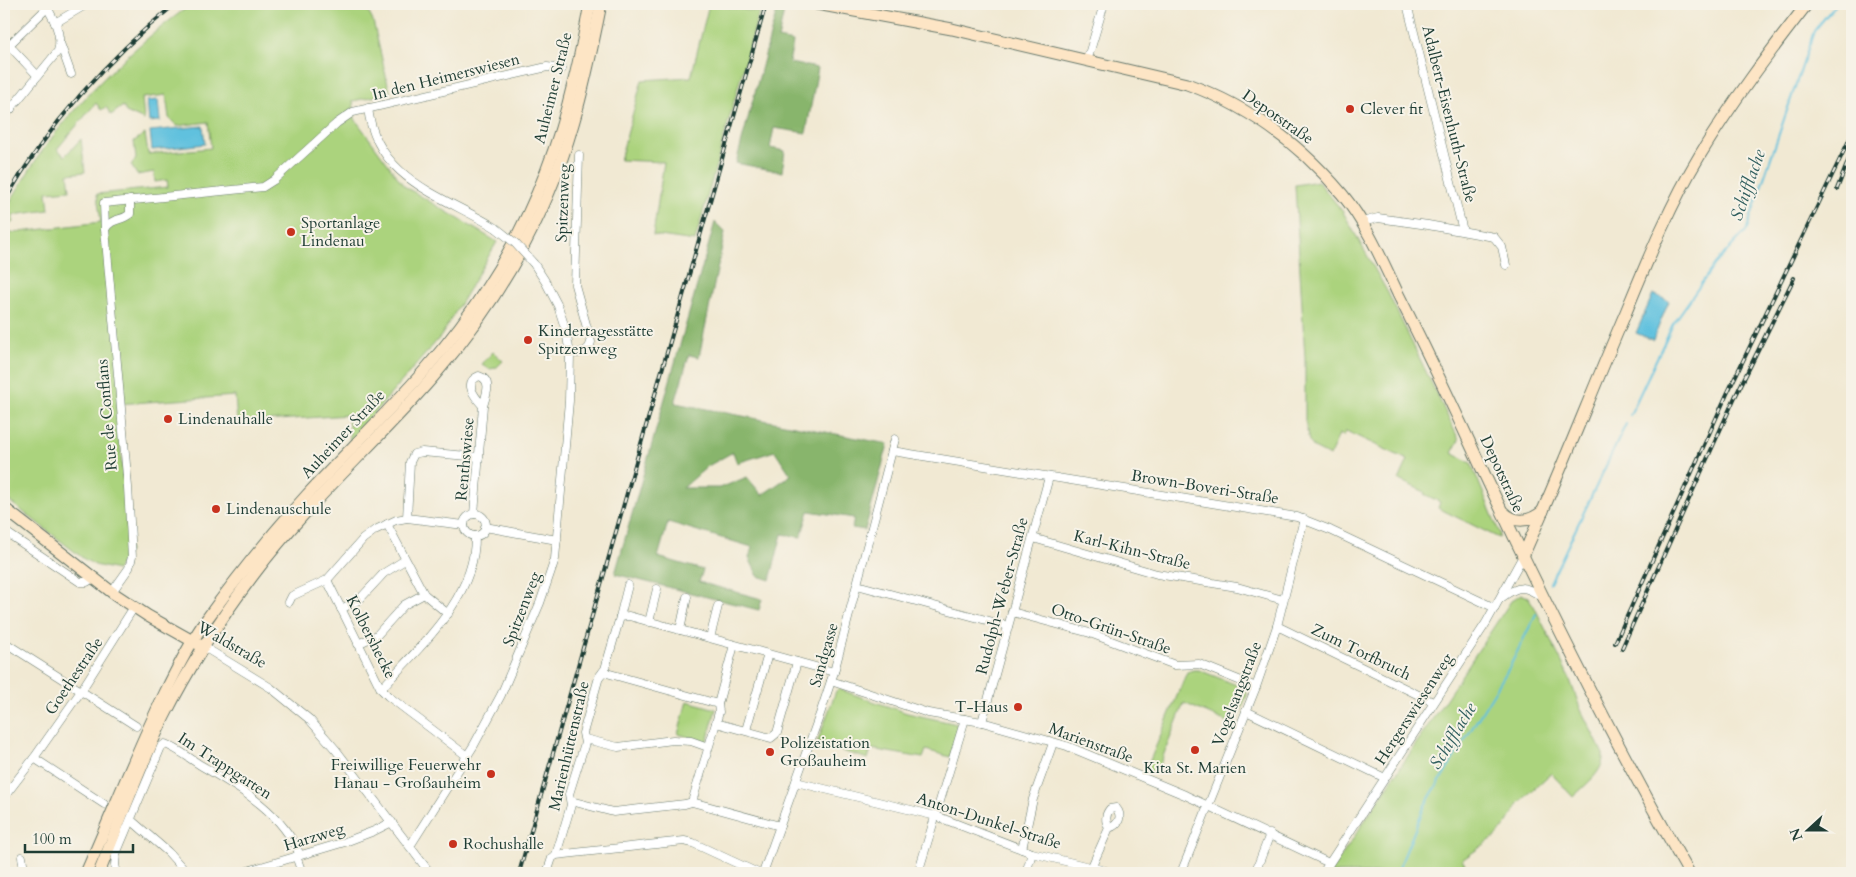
<svg xmlns="http://www.w3.org/2000/svg" width="1856" height="877" font-family="Cardo,serif">
  <style>
    .green { fill: #abd37d; stroke: #658858 }
    .forest { fill: #88b56c; stroke: #547950; fill-rule: evenodd }
    .water { fill: #60c1de; stroke: #407f89 }
    .lines { fill: none; stroke-linecap: round; stroke-linejoin: round }
    .stream { stroke: #60c1de; stroke-width: 2 }
    .street-casing { stroke: #68796c; stroke-width: 9 }
    .secondary-casing { stroke: #68796c; stroke-width: 13 }
    .street { stroke: #fff; stroke-width: 8 }
    .secondary { stroke: #fde5c5; stroke-width: 11 }
    .rail-casing { stroke: #1f3d34; stroke-width: 4 }
    .rail { stroke: #f7f3e8; stroke-width: 2; stroke-dasharray: 5.5; stroke-linecap: butt }
    .street-bridge-casing { stroke: #68796c; stroke-width: 9; stroke-linecap: butt }
    .street-bridge { stroke: #fff; stroke-width: 8 }
    .poi-dot { fill: #c8321e; stroke: #f7f3e8; stroke-width: 2 }
    .labels { text-anchor: middle; dominant-baseline: central; stroke-width: 4; stroke-linejoin: round; paint-order: stroke }
    .street-label { font-size: 16px; fill: #1f3d34; stroke: #f7f3e8 }
    .poi-label { font-size: 16px; fill: #1f3d34; stroke: #f7f3e8; text-anchor: start }
    .water-label { font-size: 18px; font-style: italic; fill: #2f5e5e; stroke: #f7f3e8 }
  </style>
  <rect width="100%" height="100%" fill="#f7f3e8"/>
  <filter id="ink" filterUnits="userSpaceOnUse"><feTurbulence type="fractalNoise" baseFrequency=".02" numOctaves="2"/><feDisplacementMap in="SourceGraphic" scale="10" xChannelSelector="R" yChannelSelector="G"/><feConvolveMatrix kernelMatrix="1 2 1 2 8 2 1 2 1" color-interpolation-filters="sRGB"/></filter>
  <filter id="wash" filterUnits="userSpaceOnUse"><feTurbulence type="fractalNoise" baseFrequency=".0096" numOctaves="4" result="noise"/><feDisplacementMap in="SourceGraphic" scale="20" xChannelSelector="R" yChannelSelector="G"/><feGaussianBlur stdDeviation="1.12" result="paint"/><feColorMatrix in="noise" values="0 0 0 0 0 0 0 0 0 0 0 0 0 0 0 0 0 1.4 0 .05"/><feComposite in="paint" operator="in"/></filter>
  <g filter="url(#wash)">
    <rect width="100%" height="100%" fill="#f1e9d3"/>
    <g class="green">
      <path d="M192 4H364L373 21 390 93 353 101 355 119 404 186 497 242 441 336 350 441 348 415 237 423 235 396 117 404 129 551 117 570 95 565 84 559 4 497V234L101 222 97 194 168 187 167 180 155 182 154 172 137 175 131 165 136 159 134 141 145 134 148 154 211 148 208 122 177 126 169 118 166 95 142 98 144 120 126 112 123 106 111 115 106 107 101 110 96 103 57 149 65 156 81 139 85 172 68 174 70 190 47 192 49 210 13 215V222L4 227C4 208 13 198 22 182 63 113 127 50 192 4Z"/>
      <polygon points="709,4 759,12 695,241 653,235 664,162 620,160 642,80 691,77"/>
      <polygon points="1318,181 1343,212 1388,293 1459,440 1452,453 1471,463 1500,534 1499,538 1438,508 1440,502 1424,494 1425,492 1399,480 1408,460 1346,431 1344,436 1339,434 1330,456 1314,448 1309,441 1305,421 1305,358 1295,185"/>
      <polygon points="493,352 503,361 496,368 489,369 482,364"/>
      <path d="M1521 594 1528 597 1534 606 1569 677 1580 708 1603 754C1605 771 1585 785 1573 797L1551 773 1519 803 1507 824 1496 836 1462 860 1471 873H1330L1511 601Z"/>
      <polygon points="1193,670 1199,670 1244,688 1247,695 1234,725 1184,703 1156,774 1146,770 1187,672"/>
      <polygon points="838,689 907,713 957,724 958,730 950,757 926,750 923,758 871,749 868,759 817,743 836,691"/>
      <polygon points="687,701 716,709 707,742 678,734"/>
    </g>
    <g class="forest">
      <polygon points="777,10 784,11 778,39 793,42 789,63 818,68 806,133 774,128 770,148 785,151 782,172 736,163"/>
      <path d="M715 222 725 232 699 357 689 355 675 403 888 444 865 530 852 528 854 518 809 511 801 537 782 534 770 580 758 576 749 558 752 547 668 522 658 557 703 570 699 582 762 599 759 610 615 574ZM775 451 791 475 762 495 747 477 720 488H683L708 466 733 452 737 463Z"/>
    </g>
    <g class="water">
      <polygon points="158,100 160,121 149,122 147,101"/>
      <polygon points="203,126 205,144 152,150 150,131"/>
      <polygon points="1653,294 1669,301 1653,340 1636,333"/>
    </g>
    <g class="lines">
      <g class="stream">
        <polyline points="1630,415 1673,324 1715,264 1746,231 1814,31 1836,4"/>
        <polyline points="1550,583 1626,424"/>
        <polyline points="1397,873 1425,805 1509,668 1536,614"/>
      </g>
    </g>
  </g>
  <g filter="url(#ink)">
    <g class="lines">
      <defs>
        <g id="street">
          <polyline points="1407,4 1463,231"/>
          <polyline points="55,23 87,4"/>
          <polyline points="4,40 37,75"/>
          <polyline points="60,43 71,74"/>
          <polyline points="9,45 47,8"/>
          <polyline points="1087,61 1104,4"/>
          <polyline points="4,101 11,109"/>
          <path d="M368 108C376 180 444 196 496 228"/>
          <path d="M4 117 58 51C63 35 53 17 45 4"/>
          <polyline points="1362,222 1378,218 1428,225 1494,237 1502,247 1506,265"/>
          <path d="M105 229C113 217 120 222 130 214V200"/>
          <path d="M570 354C579 353 589 353 591 342L575 285 579 155"/>
          <polyline points="892,451 1297,517 1330,530 1495,608"/>
          <path d="M474 514 483 406C476 398 462 383 479 376 493 380 486 395 483 406"/>
          <circle cx="475" cy="525" r="11"/>
          <polyline points="407,518 410,462 414,454 422,452 479,457"/>
          <polyline points="387,524 424,594 448,614"/>
          <polyline points="485,527 557,540"/>
          <polyline points="4,531 80,582 87,582 93,578"/>
          <polyline points="1033,538 1157,574 1237,587 1283,600"/>
          <polyline points="327,580 381,689 388,696 467,756"/>
          <polyline points="857,585 1008,626"/>
          <polyline points="112,592 129,568 132,557 128,487 105,229 104,203 263,187 274,180 337,123 353,112 547,67 562,69"/>
          <path d="M1501 598C1519 585 1524 585 1542 597"/>
          <polyline points="289,602 292,596 327,580 363,539 375,530 396,520 407,518 464,525"/>
          <polyline points="341,609 359,600 384,573 405,560"/>
          <polyline points="1012,612 1090,633 1175,665 1199,664 1256,687"/>
          <polyline points="620,617 628,585"/>
          <polyline points="649,622 657,589"/>
          <polyline points="1277,626 1433,702"/>
          <polyline points="680,630 687,597"/>
          <polyline points="710,638 718,606"/>
          <polyline points="4,642 136,726"/>
          <polyline points="358,644 377,635 404,605 424,594"/>
          <polyline points="204,647 271,688 309,719 336,750 430,873"/>
          <polyline points="603,672 718,704"/>
          <polyline points="831,681 928,713 982,722 1067,746 1185,795 1329,863"/>
          <path d="M381 689C420 646 476 598 475 536"/>
          <polyline points="1246,711 1385,778"/>
          <polyline points="982,722 1049,477"/>
          <polyline points="716,723 771,738 777,733 797,662"/>
          <polyline points="746,730 768,654"/>
          <polyline points="585,739 618,747 673,740 691,741 708,747"/>
          <polyline points="34,758 104,804"/>
          <polyline points="796,782 936,816 1032,853 1114,873"/>
          <polyline points="4,797 34,758 81,691 134,607"/>
          <polyline points="571,801 613,812 685,804 692,802 780,826"/>
          <polyline points="692,802 716,723 719,712 718,704 734,645"/>
          <polyline points="131,820 168,852 187,873"/>
          <polyline points="410,846 474,745 501,695 540,603 555,559 569,401 570,354 566,331 558,306 545,281 534,264"/>
          <polyline points="1022,849 1033,799 1053,743"/>
          <polyline points="556,855 571,805 569,794 585,743 583,733 599,677 605,669 620,617 629,616 834,672"/>
          <polyline points="296,856 302,873"/>
          <polyline points="22,873 24,869 22,857"/>
          <path d="M117 873 115 865 116 854 161 747 165 744C177 748 190 759 202 766 241 789 281 811 300 855"/>
          <polyline points="241,873 345,842 374,831 392,822"/>
          <polyline points="547,873 552,858 556,855 684,841 693,843 758,873"/>
          <polyline points="763,873 820,714 834,672 895,439"/>
          <polyline points="918,873 965,719"/>
          <polyline points="1026,873 1032,853"/>
          <path d="M1089 873 1109 828C1119 825 1123 816 1116 808L1110 809C1105 815 1105 821 1109 828"/>
          <polyline points="1181,873 1256,687 1277,626 1304,519"/>
          <polyline points="1255,873 1270,834"/>
          <polyline points="1323,873 1486,623 1523,556"/>
        </g>
        <g id="secondary">
          <path d="M817 4 952 29 1187 84C1248 106 1300 144 1342 194 1366 223 1382 260 1398 294 1425 347 1450 400 1475 454 1541 596 1611 737 1689 873"/>
          <polyline points="4,508 113,593 148,616 198,644"/>
          <path d="M1503 512C1515 524 1530 522 1543 511"/>
          <path d="M1523 556C1559 476 1591 393 1626 312 1648 259 1670 205 1700 155 1732 102 1769 53 1807 4"/>
          <path d="M86 873C112 814 136 753 164 695 176 670 189 645 204 623 236 578 270 536 307 495 369 428 439 365 488 286 528 224 556 156 573 84 580 58 585 30 590 4"/>
          <path d="M99 873C120 821 139 768 164 717 189 667 220 619 254 574 307 503 375 444 433 377 497 303 546 218 573 124 585 84 593 44 601 4"/>
        </g>
      </defs>
      <use href="#street" class="street-casing"/>
      <use href="#secondary" class="secondary-casing"/>
      <use href="#street" class="street"/>
      <use href="#secondary" class="secondary"/>
      <defs>
        <g id="rail">
          <polyline points="1852,168 1851,188 1852,206"/>
          <polyline points="1837,189 1851,154"/>
          <path d="M4 202C47 126 108 58 175 4"/>
          <polyline points="1615,643 1727,394 1852,134"/>
          <polyline points="1622,648 1735,397 1794,278"/>
          <polyline points="519,873 766,4"/>
        </g>
      </defs>
      <use href="#rail" class="rail-casing"/>
      <use href="#rail" class="rail"/>
      <defs>
        <polyline id="street-bridge" points="496,228 515,243 534,264"/>
      </defs>
      <use href="#street-bridge" class="street-bridge-casing"/>
      <use href="#street-bridge" class="street-bridge"/>
    </g>
  </g>
  <g class="poi-dot">
    <circle cx="1350" cy="109" r="5"/>
    <circle cx="291" cy="232" r="5"/>
    <circle cx="528" cy="340" r="5"/>
    <circle cx="168" cy="419" r="5"/>
    <circle cx="216" cy="509" r="5"/>
    <circle cx="1018" cy="707" r="5"/>
    <circle cx="1195" cy="750" r="5"/>
    <circle cx="770" cy="752" r="5"/>
    <circle cx="491" cy="774" r="5"/>
    <circle cx="453" cy="844" r="5"/>
  </g>
  <g class="labels">
    <g class="street-label">
      <text transform="translate(446 77) rotate(-14)">In den Heimerswiesen</text>
      <text transform="translate(553 88) rotate(-76)">Auheimer Straße</text>
      <text transform="translate(1449 114) rotate(76)">Adalbert-Eisenhuth-Straße</text>
      <text transform="translate(1278 117) rotate(35)">Depotstraße</text>
      <text transform="translate(563 203) rotate(-88)">Spitzenweg</text>
      <text transform="translate(107 415) rotate(-95)">Rue de Conflans</text>
      <text transform="translate(343 434) rotate(-47)">Auheimer Straße</text>
      <text transform="translate(465 459) rotate(-85)">Renthswiese</text>
      <text transform="translate(1502 474) rotate(65)">Depotstraße</text>
      <text transform="translate(1205 487) rotate(9)">Brown-Boveri-Straße</text>
      <text transform="translate(1132 550) rotate(14)">Karl-Kihn-Straße</text>
      <text transform="translate(1002 596) rotate(-75)">Rudolph-Weber-Straße</text>
      <text transform="translate(522 609) rotate(-69)">Spitzenweg</text>
      <text transform="translate(1111 629) rotate(19)">Otto-Grün-Straße</text>
      <text transform="translate(371 637) rotate(63)">Kolbershecke</text>
      <text transform="translate(232 645) rotate(30)">Waldstraße</text>
      <text transform="translate(1361 652) rotate(26)">Zum Torfbruch</text>
      <text transform="translate(824 655) rotate(-74)">Sandgasse</text>
      <text transform="translate(74 676) rotate(-56)">Goethestraße</text>
      <text transform="translate(1237 694) rotate(-69)">Vogelsangstraße</text>
      <text transform="translate(1414 709) rotate(-57)">Hergerswiesenweg</text>
      <text transform="translate(1091 743) rotate(20)">Marienstraße</text>
      <text transform="translate(569 746) rotate(-77)">Marienhüttenstraße</text>
      <text transform="translate(225 766) rotate(33)">Im Trappgarten</text>
      <text transform="translate(989 821) rotate(18)">Anton-Dunkel-Straße</text>
      <text transform="translate(314 837) rotate(-17)">Harzweg</text>
    </g>
    <g class="poi-label">
      <text x="1360" y="109">Clever fit</text>
      <text x="301" y="223">Sportanlage<tspan x="301" dy="18">Lindenau</tspan></text>
      <text x="538" y="331">Kindertagesstätte<tspan x="538" dy="18">Spitzenweg</tspan></text>
      <text x="178" y="419">Lindenauhalle</text>
      <text x="226" y="509">Lindenauschule</text>
      <text x="1008" y="707" text-anchor="end">T-Haus</text>
      <text x="780" y="743">Polizeistation<tspan x="780" dy="18">Großauheim</tspan></text>
      <text x="481" y="765" text-anchor="end">Freiwillige Feuerwehr<tspan x="481" dy="18">Hanau - Großauheim</tspan></text>
      <text x="1195" y="768" text-anchor="middle">Kita St. Marien</text>
      <text x="463" y="844">Rochushalle</text>
    </g>
    <g class="water-label">
      <text transform="translate(1748 185) rotate(-71)">Schifflache</text>
      <text transform="translate(1453 736) rotate(-59)">Schifflache</text>
    </g>
  </g>
  <rect width="1856" height="877" fill="none" stroke="#f7f3e8" stroke-width="20"/>
  <g transform="translate(1808 830) rotate(249)" stroke="#f7f3e8" stroke-width="4" paint-order="stroke">
  <path d="M0-4L9 19L0 12L-9 19Z" fill="#1f3d34"/>
  <text y="-8" font-size="14" font-weight="bold" text-anchor="middle" fill="#1f3d34">N</text>
  </g>
  <path d="M25 844v8h108v-8" fill="none" stroke="#1f3d34" stroke-width="2.5"/>
  <text x="32" y="844" font-size="15" fill="#1f3d34" stroke="#f7f3e8" stroke-width="4" paint-order="stroke">100 m</text>
</svg>
